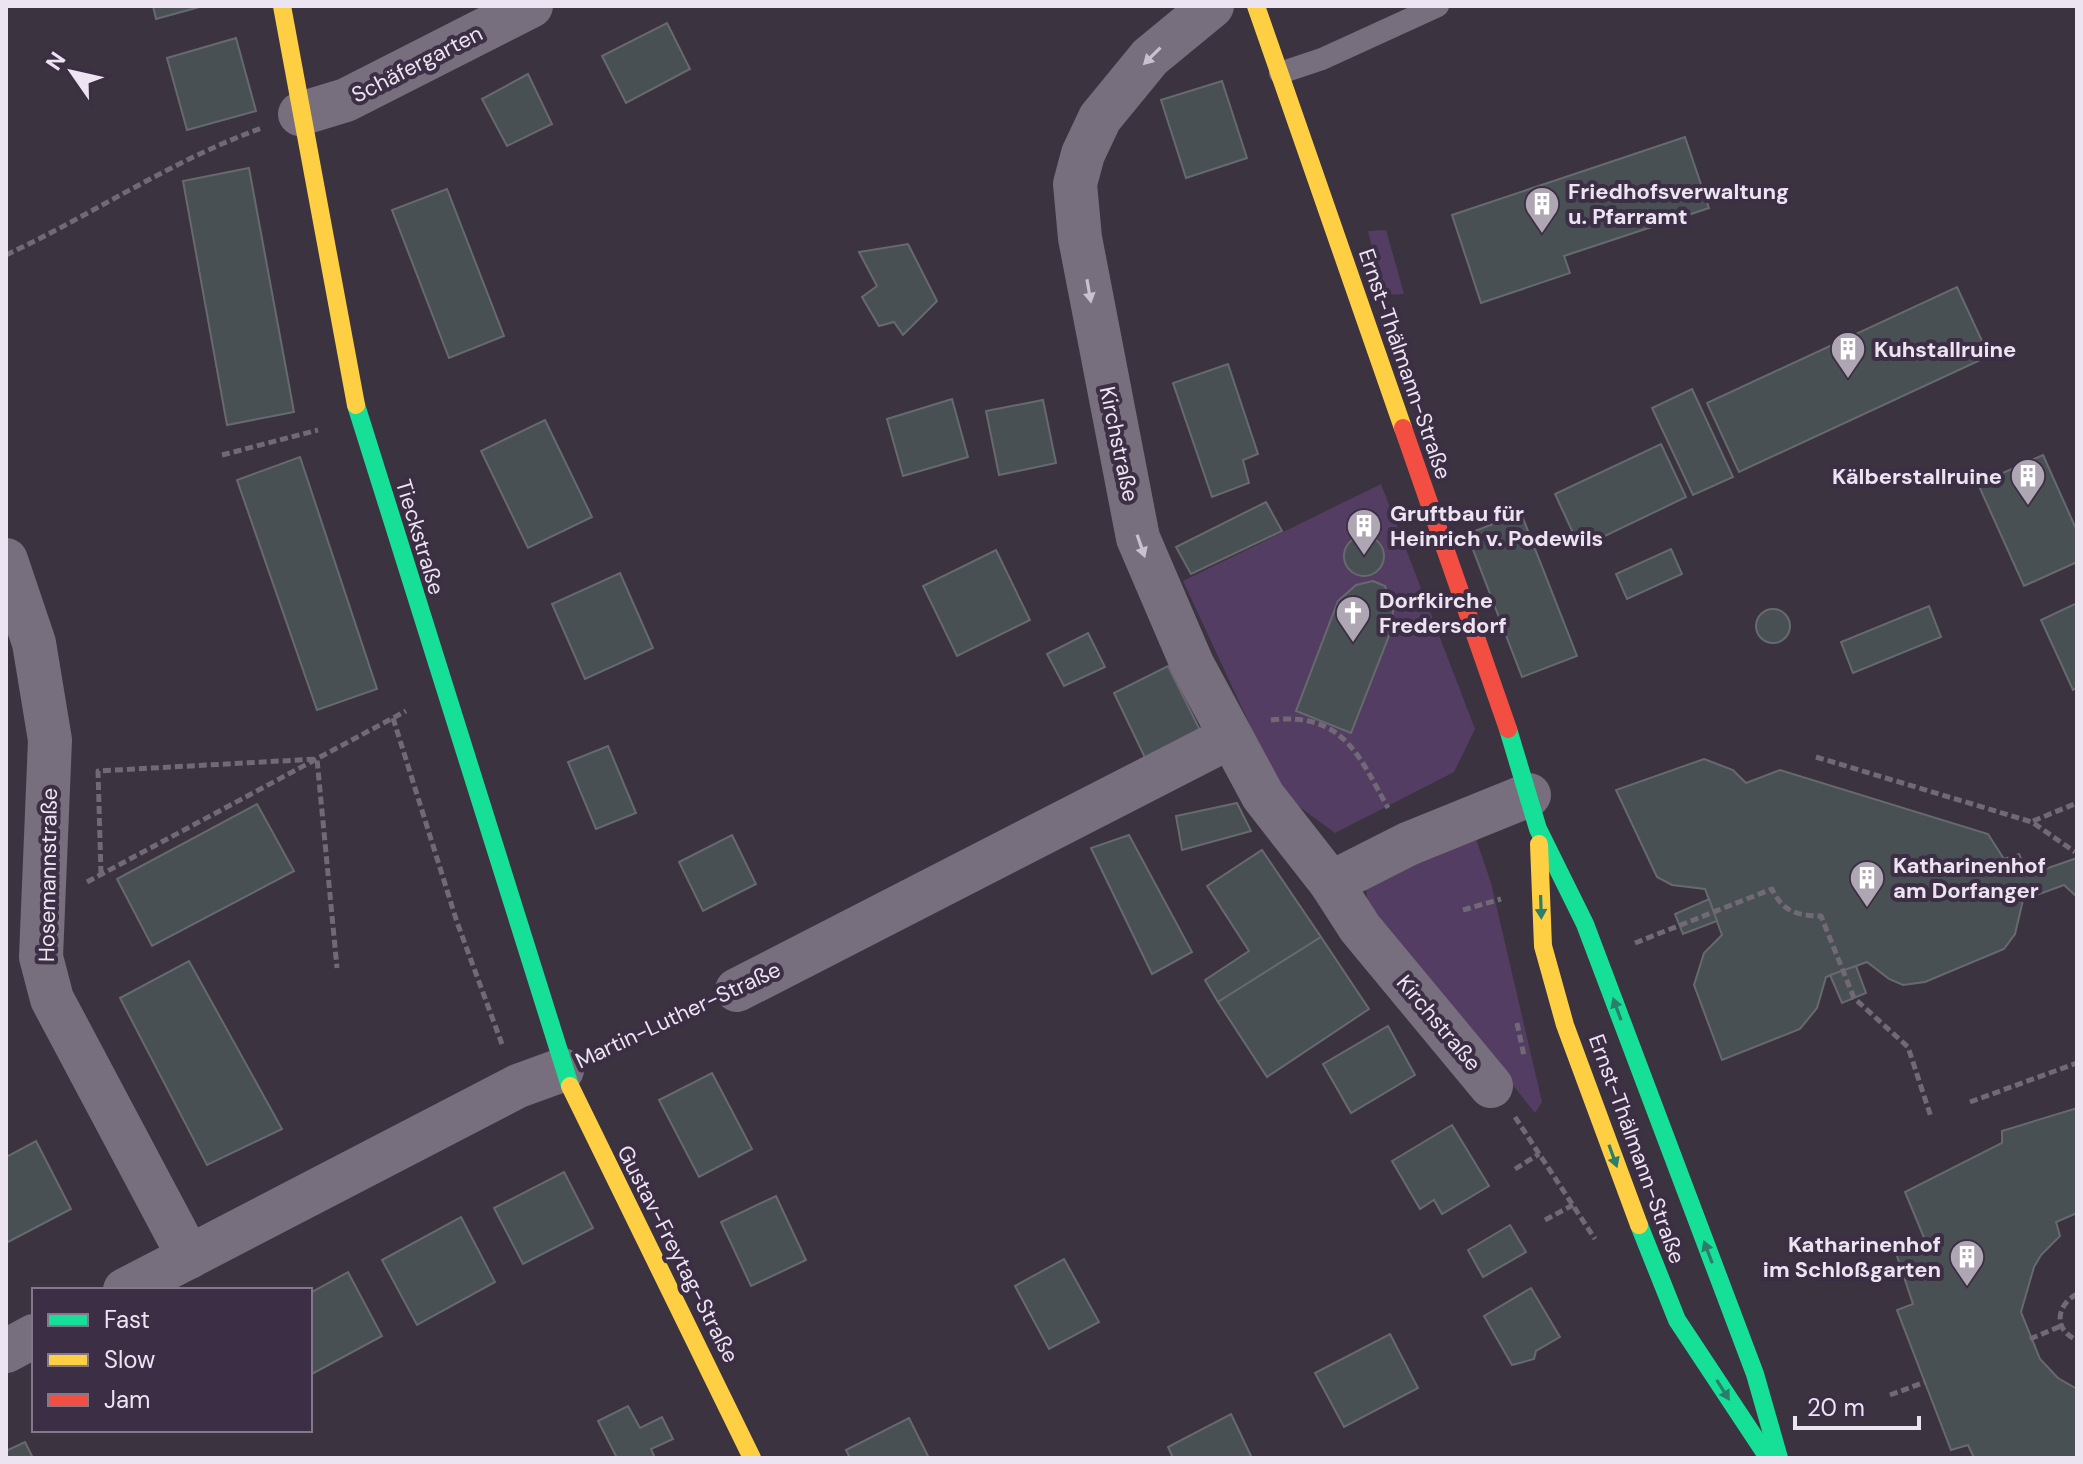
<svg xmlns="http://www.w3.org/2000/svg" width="2083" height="1464" font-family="'DM Sans',sans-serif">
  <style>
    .green { fill: #543d62 }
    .building { fill: #495054; stroke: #666a6e; stroke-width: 2 }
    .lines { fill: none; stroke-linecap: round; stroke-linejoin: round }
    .path { stroke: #716975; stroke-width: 5; stroke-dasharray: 8 4; stroke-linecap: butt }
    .lane { stroke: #776f7d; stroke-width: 22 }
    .street { stroke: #776f7d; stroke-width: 44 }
    .fast { stroke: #16e098; stroke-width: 18 }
    .slow { stroke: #ffcf43; stroke-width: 18 }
    .jam { stroke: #f24e42; stroke-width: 18 }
    .oneway { fill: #cac1cf }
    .oneway2 { fill: #2b7e6a }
    .labels { text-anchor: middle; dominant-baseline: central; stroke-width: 8; stroke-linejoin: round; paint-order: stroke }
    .street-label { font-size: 22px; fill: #ede4f2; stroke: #3c2e44 }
    .poi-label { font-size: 22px; font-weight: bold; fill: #ede4f2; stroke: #3c2e44; text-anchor: start }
  </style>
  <rect width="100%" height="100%" fill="#3b333f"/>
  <g class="green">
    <polygon points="1386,230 1404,294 1383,295 1368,231"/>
    <polygon points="1381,484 1475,729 1454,772 1335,833 1282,794 1183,581"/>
    <polygon points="1476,839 1491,883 1542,1102 1535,1113 1368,904 1365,883"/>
  </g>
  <g class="building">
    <polygon points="153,6 203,6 156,19"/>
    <polygon points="667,23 690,69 626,103 602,56"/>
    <polygon points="236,38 256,111 187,130 167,58"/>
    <polygon points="528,74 552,124 507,146 482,99"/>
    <polygon points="1222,81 1247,158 1186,178 1161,100"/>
    <polygon points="1685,137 1709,208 1564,256 1570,273 1481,303 1452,215"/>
    <polygon points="249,168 294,412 227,425 183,181"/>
    <polygon points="447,189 504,336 449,358 392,210"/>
    <polygon points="908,244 937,301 903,335 894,322 879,326 862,297 877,286 859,252"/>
    <polygon points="1957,287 1989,356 1739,472 1707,403"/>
    <polygon points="1228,364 1258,454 1243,460 1249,483 1212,497 1173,383"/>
    <polygon points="1692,389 1733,477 1693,495 1652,408"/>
    <polygon points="952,399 968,457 903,476 887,419"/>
    <polygon points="1043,400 1056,463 999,475 986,411"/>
    <polygon points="545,420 592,517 528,548 481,451"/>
    <polygon points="1661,444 1686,497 1580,548 1555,494"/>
    <polygon points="2043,455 2077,531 2077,562 2024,586 1978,484"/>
    <polygon points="300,457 377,689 317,710 237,480"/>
    <polygon points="1266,502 1282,531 1191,574 1176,547"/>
    <polygon points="1521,513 1577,656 1522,677 1467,534"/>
    <circle cx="1364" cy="556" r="20"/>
    <polygon points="1671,549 1682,574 1627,599 1616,574"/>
    <polygon points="996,550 1030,620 957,656 923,586"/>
    <polygon points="620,573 653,648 585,679 552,604"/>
    <polygon points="1373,581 1385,586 1393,608 1392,628 1351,733 1296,711 1338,601 1356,585"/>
    <polygon points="2077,603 2077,688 2073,690 2041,620"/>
    <polygon points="1929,606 1941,637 1853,673 1841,642"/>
    <circle cx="1773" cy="626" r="17"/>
    <polygon points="1088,633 1105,667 1064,686 1047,654"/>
    <polygon points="1168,666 1203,736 1148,764 1114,693"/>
    <polygon points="608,746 636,813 596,829 568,762"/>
    <polygon points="1704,759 1733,770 1746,783 1780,770 1988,834 2004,859 2019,854 2028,875 2077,858 2077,897 2064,885 2023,900 2015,934 2004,949 1925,982 1903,985 1889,979 1867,962 1826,977 1817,1008 1800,1029 1722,1060 1694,985 1704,953 1722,935 1705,889 1672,885 1657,877 1616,790"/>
    <polygon points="1237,803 1251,831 1182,850 1176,816"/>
    <polygon points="257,804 294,871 152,946 117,879"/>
    <polygon points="732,835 756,884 703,911 679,862"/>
    <polygon points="1129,835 1192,952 1152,974 1091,848"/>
    <polygon points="1262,850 1321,937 1218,1002 1205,980 1249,951 1207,886"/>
    <polygon points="1709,899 1717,921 1683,934 1675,914"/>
    <polygon points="1321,937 1369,1009 1267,1077 1218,1002"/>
    <polygon points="189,961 282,1129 207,1165 120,998"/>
    <polygon points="1856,966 1866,993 1842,1003 1830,975"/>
    <polygon points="1388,1026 1415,1075 1351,1113 1323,1064"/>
    <polygon points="712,1073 752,1149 699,1177 659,1100"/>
    <polygon points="2077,1108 2077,1213 2056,1222 2060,1236 2041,1255 2034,1267 2021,1312 2040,1359 2058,1378 2077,1389 2077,1458 1974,1458 1968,1445 1951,1450 1897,1310 1913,1304 1895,1250 1925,1240 1905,1192 2002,1143 2002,1131"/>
    <polygon points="1452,1125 1489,1186 1442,1214 1434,1200 1420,1209 1392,1161"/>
    <polygon points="36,1141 71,1209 6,1243 6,1157"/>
    <polygon points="564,1172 593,1228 523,1264 494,1208"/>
    <polygon points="776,1196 806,1260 751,1286 721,1222"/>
    <polygon points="461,1217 495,1282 417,1325 382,1260"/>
    <polygon points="1510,1225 1526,1252 1483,1277 1468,1250"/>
    <polygon points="1064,1259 1099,1322 1049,1349 1015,1286"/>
    <polygon points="348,1272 382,1336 310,1375 310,1293"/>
    <polygon points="1531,1288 1560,1337 1536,1351 1534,1359 1512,1365 1484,1316"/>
    <polygon points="1390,1334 1418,1388 1344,1427 1315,1373"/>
    <polygon points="628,1406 640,1428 662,1417 673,1439 651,1449 655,1458 617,1458 598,1421"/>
    <polygon points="1231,1414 1252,1458 1173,1458 1168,1447"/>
    <polygon points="909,1418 929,1458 850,1458 846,1450"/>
    <polygon points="25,1442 33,1458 6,1458 6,1451"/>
  </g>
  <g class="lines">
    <g class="path">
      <path d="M6 255C92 215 172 160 262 128"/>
      <polyline points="222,455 318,430"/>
      <polyline points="393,718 457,922 503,1047"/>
      <path d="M1271 720C1343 712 1358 754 1388 808"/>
      <polyline points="1816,757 2032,822 2075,852"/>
      <polyline points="2033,821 2077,803"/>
      <polyline points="101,874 98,771 317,759 337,968"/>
      <polyline points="87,882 406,711"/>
      <polyline points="1463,910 1501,899"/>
      <path d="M1635 943 1772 889C1782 911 1797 916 1821 916L1854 998 1908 1047 1931 1117"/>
      <polyline points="1517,1023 1524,1056"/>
      <polyline points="603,1052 699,1008"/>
      <polyline points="1970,1102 2077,1063"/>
      <polyline points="1515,1117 1595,1239"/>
      <polyline points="1515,1169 1539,1154"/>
      <polyline points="1545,1220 1573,1205"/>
      <path d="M2077 1294C2056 1305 2053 1330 2077 1340"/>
      <polyline points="2030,1339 2061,1326"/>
      <polyline points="1890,1395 1925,1382"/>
    </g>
    <polyline class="lane" points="1280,73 1322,59 1438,6"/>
    <g class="street">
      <polyline points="1212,6 1150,57 1100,118 1083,154 1075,184 1080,238 1138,538 1192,664 1263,796 1331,883 1360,928 1491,1086"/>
      <polyline points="300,114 346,100 531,6"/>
      <polyline points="6,560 34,643 50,740 41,957 52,999 189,1257"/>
      <polyline points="1331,883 1408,844 1529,795"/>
      <polyline points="737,990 1230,737"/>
      <polyline points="125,1290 518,1086 562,1070"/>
      <polyline points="6,1351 34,1336"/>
    </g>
    <g class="fast">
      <polyline points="356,405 570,1086"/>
      <polyline points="1508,729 1538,829 1585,924 1755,1374 1779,1458"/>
      <polyline points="1639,1225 1677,1320 1765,1453"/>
    </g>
    <g class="slow">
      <polyline points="282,6 356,405"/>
      <polyline points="1256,6 1403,428"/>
      <polyline points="1539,844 1543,946 1565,1025 1639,1225"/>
      <polyline points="570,1086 752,1458"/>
    </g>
    <polyline class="jam" points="1403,428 1508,729"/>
  </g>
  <defs><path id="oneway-solid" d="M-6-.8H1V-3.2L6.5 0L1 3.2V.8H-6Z" transform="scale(2)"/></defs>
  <g class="oneway">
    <use href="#oneway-solid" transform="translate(1152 56) rotate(135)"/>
    <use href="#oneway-solid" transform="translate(1089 291) rotate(80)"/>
    <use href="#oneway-solid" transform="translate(1141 546) rotate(71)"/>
  </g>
  <g class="oneway2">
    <use href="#oneway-solid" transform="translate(1541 907) rotate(88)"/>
    <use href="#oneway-solid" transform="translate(1617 1009) rotate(-110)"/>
    <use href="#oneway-solid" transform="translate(1613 1156) rotate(70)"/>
    <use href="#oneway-solid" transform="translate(1708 1252) rotate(-111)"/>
    <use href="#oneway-solid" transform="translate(1723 1390) rotate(58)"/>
  </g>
  <defs>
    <symbol id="building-pin" viewBox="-11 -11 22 30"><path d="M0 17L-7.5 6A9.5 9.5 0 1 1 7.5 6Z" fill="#afa6b3" stroke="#3c2e44"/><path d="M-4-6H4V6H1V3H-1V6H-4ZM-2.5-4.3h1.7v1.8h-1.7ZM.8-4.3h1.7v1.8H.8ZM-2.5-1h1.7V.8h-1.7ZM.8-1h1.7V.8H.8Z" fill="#fff"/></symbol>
    <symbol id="church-pin" viewBox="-11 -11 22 30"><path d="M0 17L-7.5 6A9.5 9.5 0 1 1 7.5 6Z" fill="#afa6b3" stroke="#3c2e44"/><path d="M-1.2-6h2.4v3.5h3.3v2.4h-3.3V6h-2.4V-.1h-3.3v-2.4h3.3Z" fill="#fff"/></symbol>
  </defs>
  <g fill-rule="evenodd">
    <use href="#building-pin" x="1522" y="184" width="40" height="54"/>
    <use href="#building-pin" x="1828" y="329" width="40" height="54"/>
    <use href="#building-pin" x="2008" y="456" width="40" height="54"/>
    <use href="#building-pin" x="1344" y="506" width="40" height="54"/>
    <use href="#church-pin" x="1333" y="593" width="40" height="54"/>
    <use href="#building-pin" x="1847" y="858" width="40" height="54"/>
    <use href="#building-pin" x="1947" y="1237" width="40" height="54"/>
  </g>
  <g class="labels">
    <g class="street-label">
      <text transform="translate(417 64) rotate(-27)">Schäfergarten</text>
      <text transform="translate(1405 364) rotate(71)">Ernst-Thälmann-Straße</text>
      <text transform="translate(1119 444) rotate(78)">Kirchstraße</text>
      <text transform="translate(420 537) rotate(73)">Tieckstraße</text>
      <text transform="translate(48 875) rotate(-89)">Hosemannstraße</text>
      <text transform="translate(678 1015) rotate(-25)">Martin-Luther-Straße</text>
      <text transform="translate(1439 1023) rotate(50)">Kirchstraße</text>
      <text transform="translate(1637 1149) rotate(70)">Ernst-Thälmann-Straße</text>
      <text transform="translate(678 1254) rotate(63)">Gustav-Freytag-Straße</text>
    </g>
    <g class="poi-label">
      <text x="1568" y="191">Friedhofsverwaltung<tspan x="1568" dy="25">u. Pfarramt</tspan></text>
      <text x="1874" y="349">Kuhstallruine</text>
      <text x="2002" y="476" text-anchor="end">Kälberstallruine</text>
      <text x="1390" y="513">Gruftbau für<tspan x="1390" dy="25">Heinrich v. Podewils</tspan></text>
      <text x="1379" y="600">Dorfkirche<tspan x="1379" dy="25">Fredersdorf</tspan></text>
      <text x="1893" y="865">Katharinenhof<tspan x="1893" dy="25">am Dorfanger</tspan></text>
      <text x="1941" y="1244" text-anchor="end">Katharinenhof<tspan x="1941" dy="25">im Schloßgarten</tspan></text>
    </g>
  </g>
  <rect width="2083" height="1464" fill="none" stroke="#ede4f2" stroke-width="16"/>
  <rect x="32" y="1288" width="280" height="144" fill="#3c2e44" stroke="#83778a" stroke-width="2"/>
  <rect x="48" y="1314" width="40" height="12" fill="#16e098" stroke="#83778a" stroke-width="2"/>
  <text x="104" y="1328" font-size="24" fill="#ede4f2">Fast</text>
  <rect x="48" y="1354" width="40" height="12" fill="#ffcf43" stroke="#83778a" stroke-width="2"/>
  <text x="104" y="1368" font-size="24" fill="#ede4f2">Slow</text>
  <rect x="48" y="1394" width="40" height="12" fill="#f24e42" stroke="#83778a" stroke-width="2"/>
  <text x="104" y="1408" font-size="24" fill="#ede4f2">Jam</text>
  <g transform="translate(72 72) rotate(304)" stroke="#3c2e44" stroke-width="6" paint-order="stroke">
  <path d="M0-6L14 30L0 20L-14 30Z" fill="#ede4f2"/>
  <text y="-12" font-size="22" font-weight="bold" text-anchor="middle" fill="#ede4f2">N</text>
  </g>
  <path d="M1795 1416v12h124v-12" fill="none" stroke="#ede4f2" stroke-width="4"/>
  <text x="1807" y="1416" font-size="24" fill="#ede4f2" stroke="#3c2e44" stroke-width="6" paint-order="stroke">20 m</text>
</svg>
